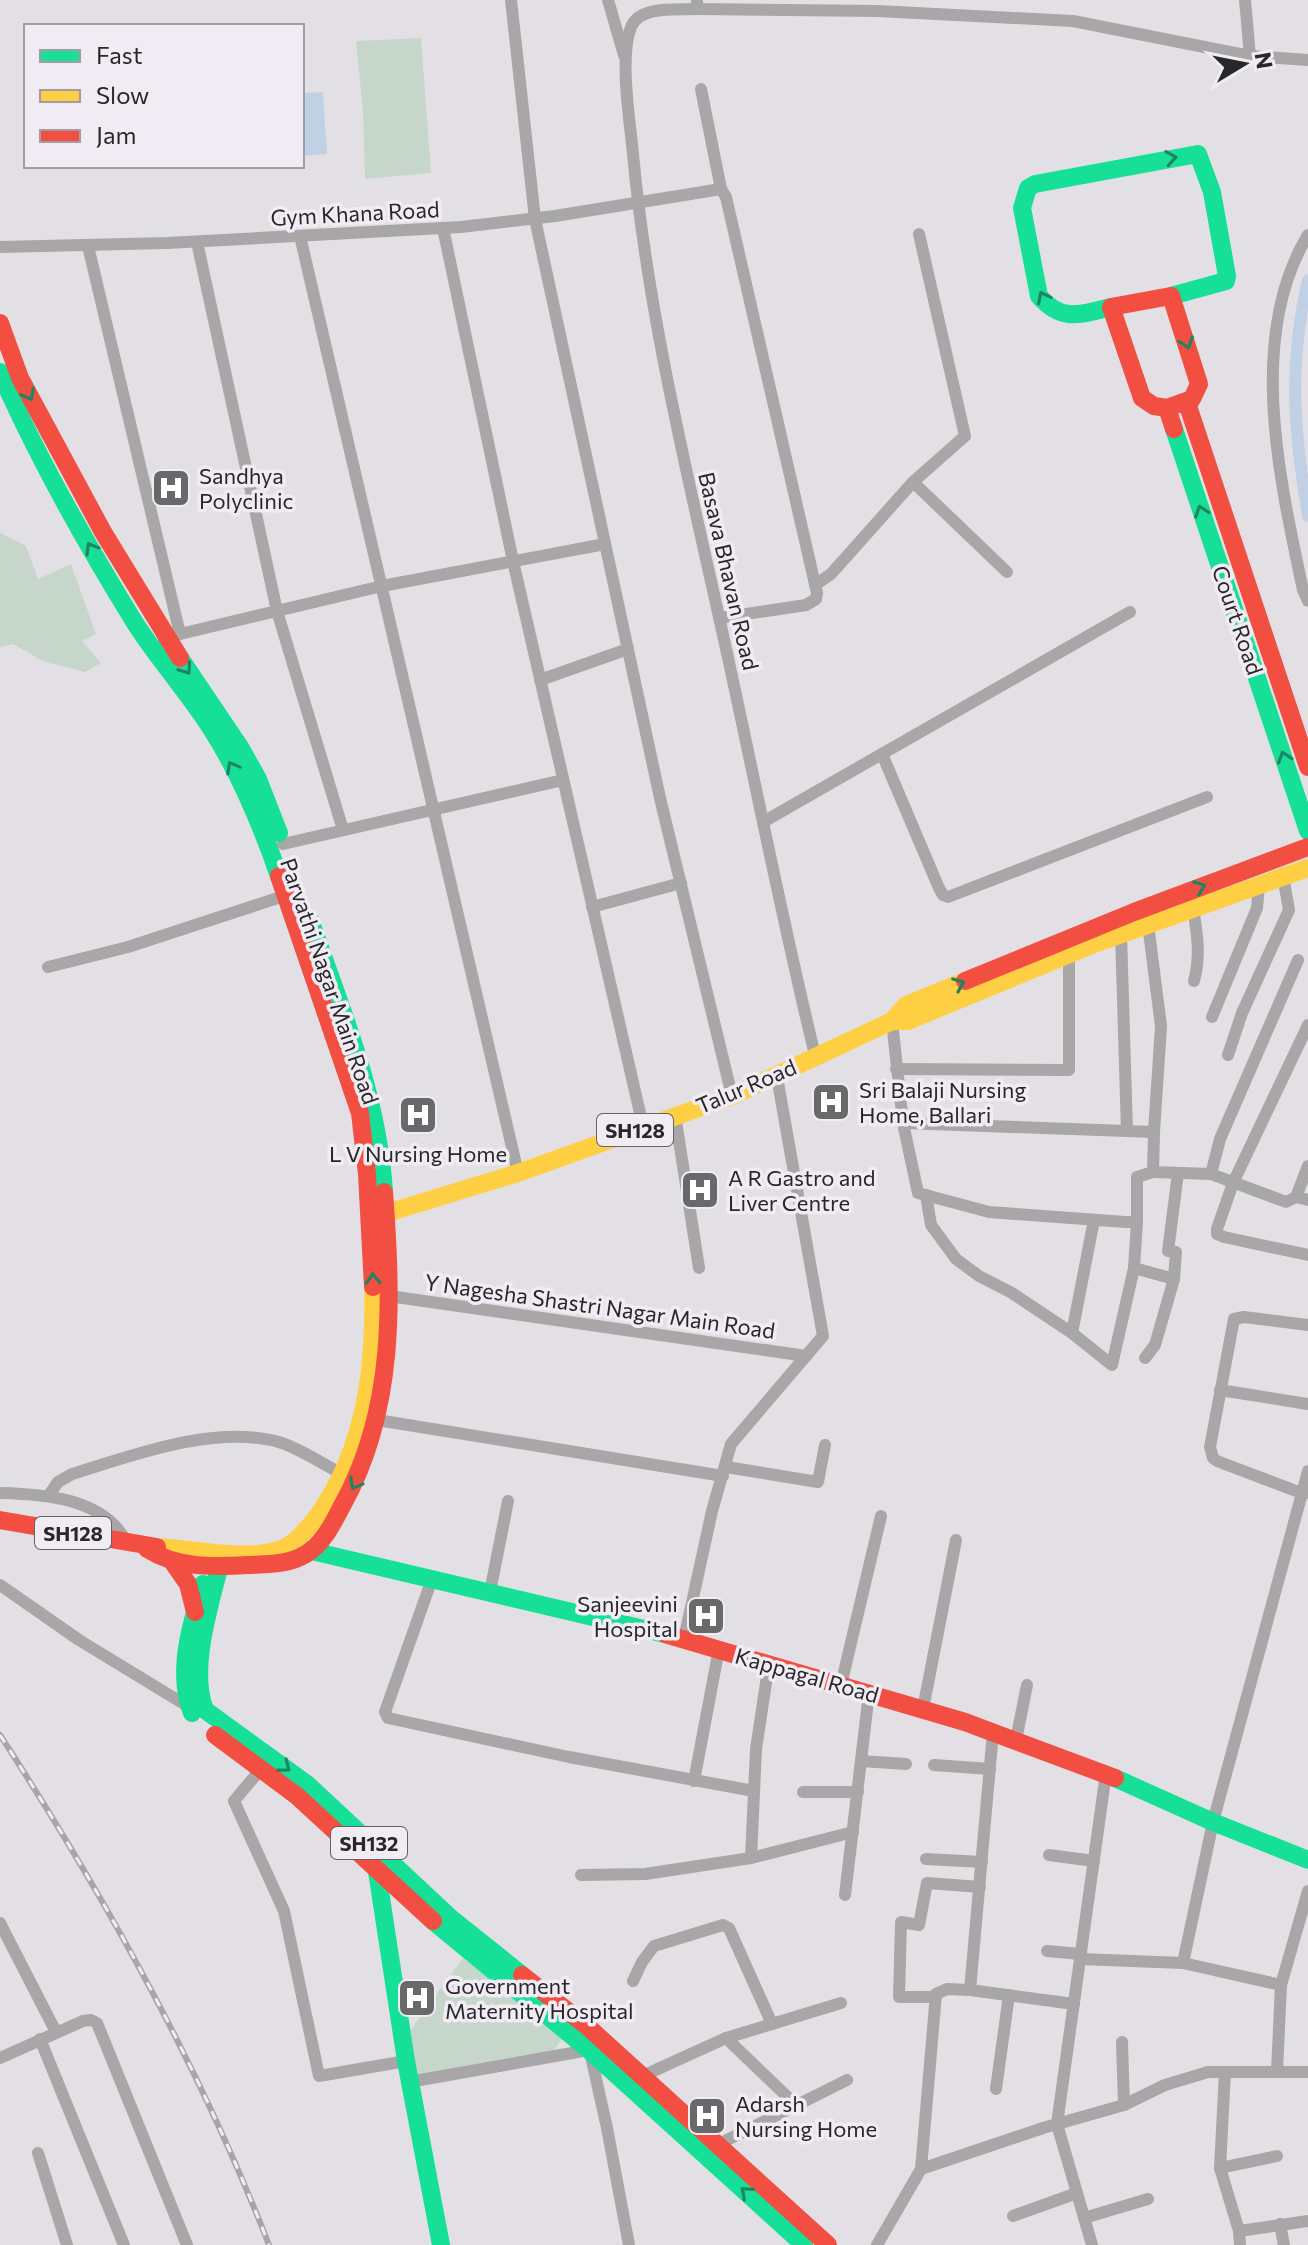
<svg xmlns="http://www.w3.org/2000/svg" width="1308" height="2245" font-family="Commissioner,sans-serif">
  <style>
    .green { fill: #c7d6cb }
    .water { fill: #c0d1e6 }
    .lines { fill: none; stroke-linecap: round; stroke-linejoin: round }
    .canal { stroke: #c0d1e6; stroke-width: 12 }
    .street { stroke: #a8a6a7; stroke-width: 12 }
    .fast { stroke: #16e098; stroke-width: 18 }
    .slow { stroke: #ffcf43; stroke-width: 18 }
    .jam { stroke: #f24e42; stroke-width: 18 }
    .rail-casing { stroke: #a7a5a7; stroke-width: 6 }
    .rail { stroke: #f1ecf3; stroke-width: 3; stroke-dasharray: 9; stroke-linecap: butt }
    .oneway { stroke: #1f8460 }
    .labels { text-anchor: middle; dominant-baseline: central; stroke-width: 7; stroke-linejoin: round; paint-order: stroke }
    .shield { fill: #f1ecf3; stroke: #646266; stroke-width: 2 }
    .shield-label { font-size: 20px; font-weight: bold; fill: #282729 }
    .street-label { font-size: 22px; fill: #282729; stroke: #f1ecf3 }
    .poi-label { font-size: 22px; fill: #282729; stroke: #f1ecf3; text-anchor: start }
  </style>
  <rect width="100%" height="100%" fill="#e3e0e5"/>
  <g class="green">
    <polygon points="421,38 431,173 365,179 363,112 356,41"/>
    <polygon points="0,533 26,546 38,579 71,564 96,634 82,641 101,663 85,672 43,661 13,644 0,647"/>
    <polygon points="463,1958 563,2037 554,2051 411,2078 405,2038"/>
  </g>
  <polygon class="water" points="323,92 327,154 302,156 302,93"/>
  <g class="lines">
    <path class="canal" d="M1308 280C1288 364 1294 432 1308 516"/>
    <g class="street">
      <polyline points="511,0 535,219 660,798 732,1096"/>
      <polyline points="608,0 624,55"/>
      <path d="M697 0V9C677 10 640 5 631 27 619 57 630 121 633 154 648 316 688 476 723 635 754 775 781 916 815 1055"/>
      <polyline points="1245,0 1250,56"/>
      <polyline points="697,9 878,11 1073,21 1250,56 1308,60"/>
      <polyline points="701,89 721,189"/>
      <polyline points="443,228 513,561 643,1126"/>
      <path d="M1308 235C1246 336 1280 481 1303 590L1308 601"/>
      <polyline points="300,236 518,1173"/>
      <polyline points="197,242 277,611 343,830"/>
      <polyline points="88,246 180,634"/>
      <polyline points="0,247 167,243 461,227 555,216 721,189 726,197 817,593 816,599 806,605 719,618"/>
      <polyline points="913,482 1007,572"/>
      <polyline points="815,585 831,574 913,482 965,436 919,234"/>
      <polyline points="164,641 180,634 382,586 605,544"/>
      <polyline points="540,680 628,649"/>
      <polyline points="882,754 939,888 943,895 948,897 1207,797"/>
      <polyline points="763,822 1130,612"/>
      <polyline points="283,844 563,780"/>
      <polyline points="592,907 681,883"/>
      <path d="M1193 908C1197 933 1201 956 1194 981"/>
      <polyline points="1121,934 1127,1131"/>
      <polyline points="48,967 128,947 287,895"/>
      <polyline points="1212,1017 1257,908 1259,885"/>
      <polyline points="892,1021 903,1123 1154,1132 1161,1026 1148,924"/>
      <polyline points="1308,1025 1233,1183 1217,1229 1217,1234 1224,1237 1308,1255"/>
      <polyline points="1228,1055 1242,1013 1289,910 1283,876"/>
      <polyline points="896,1069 1069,1070 1069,955"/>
      <polyline points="675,1115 699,1268"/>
      <polyline points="903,1123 918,1193 989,1212 1125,1222 1137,1222 1137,1177 1153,1172 1154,1132"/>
      <polyline points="1308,1166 1296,1197 1308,1200"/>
      <polyline points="1153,1172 1211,1174 1286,1202 1296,1197"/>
      <polyline points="1211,1174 1220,1139 1298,960"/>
      <polyline points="926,1195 931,1225 956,1259 979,1276 1012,1293 1072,1333 1112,1365 1134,1268"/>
      <polyline points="1137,1222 1134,1268 1174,1279 1176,1252 1168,1251 1178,1173"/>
      <polyline points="389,1296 806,1356"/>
      <polyline points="1072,1333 1094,1220"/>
      <polyline points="1145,1358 1155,1345 1174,1279"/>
      <polyline points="1220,1390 1308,1404"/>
      <polyline points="377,1420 723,1476"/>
      <polyline points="726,1467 818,1482 825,1445"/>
      <path d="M0 1493C44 1494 103 1498 126 1541"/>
      <polyline points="1304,1494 1217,1461 1213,1458 1210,1447 1234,1319 1244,1317 1308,1325"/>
      <path d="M49 1495 58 1482 72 1474C133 1455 218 1423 282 1443 302 1450 323 1464 342 1474"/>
      <polyline points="432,1579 385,1712 388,1718 569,1757 754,1791"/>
      <polyline points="0,1585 79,1640 189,1707"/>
      <polyline points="490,1592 508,1501"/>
      <polyline points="684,1639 712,1511 731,1444 823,1336 777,1077"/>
      <polyline points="841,1685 881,1516"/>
      <polyline points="923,1709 956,1540"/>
      <polyline points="1016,1740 1027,1685"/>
      <polyline points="861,1761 906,1764"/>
      <polyline points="934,1765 990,1769"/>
      <polyline points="260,1770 234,1801 284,1911 319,2076 406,2061"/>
      <polyline points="694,1781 719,1649"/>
      <polyline points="803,1792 858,1792"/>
      <polyline points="1049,1855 1094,1861"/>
      <polyline points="751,1858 853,1832"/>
      <polyline points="926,1859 982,1862"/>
      <polyline points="581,1875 645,1874 751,1858 756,1749 769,1663"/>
      <polyline points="845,1895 869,1693"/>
      <polyline points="0,1923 56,2032"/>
      <polyline points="1047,1951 1080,1954"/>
      <polyline points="1080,1959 1183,1963 1281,1985"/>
      <polyline points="1183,1963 1213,1822 1308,1471"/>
      <polyline points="633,1981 642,1962 654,1946 723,1925 729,1928 772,2024"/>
      <polyline points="970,1990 1074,2004"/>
      <polyline points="936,1997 899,1997 901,1922 919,1925 927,1883 980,1887"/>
      <polyline points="726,2038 795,2104"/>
      <polyline points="40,2039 124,2245"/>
      <polyline points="1122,2042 1124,2105"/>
      <polyline points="590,2052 607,2128 629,2245"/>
      <polyline points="0,2058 83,2021 91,2020 97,2023 187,2245"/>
      <polyline points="1277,2071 1281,1985 1308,1891"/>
      <polyline points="1225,2072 1220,2168 1239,2231"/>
      <polyline points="638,2078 726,2038 841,2003"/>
      <polyline points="409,2082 589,2050"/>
      <polyline points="996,2089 1009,1995"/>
      <polyline points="719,2144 847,2080"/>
      <polyline points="38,2153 67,2245"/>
      <polyline points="1220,2168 1277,2156"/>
      <polyline points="921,2169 936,1994 947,1989 970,1990 993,1732"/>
      <polyline points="1013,2216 1077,2193"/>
      <polyline points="1084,2218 1148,2199"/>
      <polyline points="1280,2224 1284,2245"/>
      <polyline points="877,2245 921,2169 1043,2128 1124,2105 1165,2085 1208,2072 1308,2072"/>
      <polyline points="1092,2245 1057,2124 1106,1773"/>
      <polyline points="1240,2245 1239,2231 1308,2221"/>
    </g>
    <g class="fast">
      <path d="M1111 307C1081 314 1062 323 1039 296L1022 208 1028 188 1035 184 1198 154 1212 192 1227 276 1226 281 1171 296"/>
      <path d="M0 372C38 459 85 542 135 623 158 659 187 691 210 727 240 773 261 824 279 876"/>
      <polyline points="1174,429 1308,831"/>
      <polyline points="180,658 240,747 258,779 279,833"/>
      <path d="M310 920C342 1010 378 1096 384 1192"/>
      <polyline points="299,1548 665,1634"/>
      <path d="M222 1556C212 1600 188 1667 205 1710L307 1784 452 1919 522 1975"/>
      <path d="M192 1713C176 1671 191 1625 203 1584"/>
      <polyline points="1115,1778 1213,1822 1308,1860"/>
      <polyline points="376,1865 406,2061 441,2245"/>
      <polyline points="433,1921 589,2050 804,2245"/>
    </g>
    <g class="slow">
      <polyline points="892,1021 908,1021 1094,944 1308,868"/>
      <polyline points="374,1217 518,1173 732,1096 892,1021 906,1005 965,981"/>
      <path d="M157 1547C196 1549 241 1561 279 1550 296 1544 308 1528 319 1514 366 1447 375 1367 373 1287"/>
    </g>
    <g class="jam">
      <polyline points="0,323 20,378 103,532 180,658"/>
      <polyline points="1187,403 1308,767"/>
      <polyline points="1167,408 1192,399 1199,384 1171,296 1111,307 1142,398 1154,406 1167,408 1174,429"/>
      <polyline points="279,876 360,1113 367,1174 373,1287"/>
      <polyline points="965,981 1134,912 1308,847"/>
      <polyline points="0,1520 157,1547"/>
      <path d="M147 1549C177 1568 212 1567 247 1565 267 1564 288 1565 306 1554 323 1544 333 1523 342 1506 396 1409 392 1300 384 1192"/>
      <polyline points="172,1561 188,1584 195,1612"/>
      <polyline points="665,1634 965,1722 1115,1778"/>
      <polyline points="215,1735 297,1796 433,1921"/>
      <polyline points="522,1975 588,2027 828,2245"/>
    </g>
    <defs>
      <path id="rail" d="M0 1735C104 1895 200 2067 269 2245"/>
    </defs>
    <use href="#rail" class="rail-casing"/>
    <use href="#rail" class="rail"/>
  </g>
  <defs><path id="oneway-chevron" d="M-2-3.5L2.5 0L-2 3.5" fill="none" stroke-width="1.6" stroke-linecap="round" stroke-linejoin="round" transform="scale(2)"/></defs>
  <g class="oneway">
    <use href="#oneway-chevron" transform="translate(1171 158) rotate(-9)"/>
    <use href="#oneway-chevron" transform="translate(1043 297) rotate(-117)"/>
    <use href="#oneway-chevron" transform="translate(1187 343) rotate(71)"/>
    <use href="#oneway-chevron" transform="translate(29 395) rotate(62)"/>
    <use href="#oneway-chevron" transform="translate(1201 511) rotate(-109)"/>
    <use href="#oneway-chevron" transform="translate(91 548) rotate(-120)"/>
    <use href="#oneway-chevron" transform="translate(186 669) rotate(55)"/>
    <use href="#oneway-chevron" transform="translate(1284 757) rotate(-108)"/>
    <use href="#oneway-chevron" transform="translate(232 767) rotate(-119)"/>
    <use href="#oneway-chevron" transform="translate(1200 887) rotate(-21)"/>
    <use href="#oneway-chevron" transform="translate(959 984) rotate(-22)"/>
    <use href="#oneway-chevron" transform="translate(373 1279) rotate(-93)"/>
    <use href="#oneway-chevron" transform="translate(355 1484) rotate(119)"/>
    <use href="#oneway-chevron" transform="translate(285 1767) rotate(37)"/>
    <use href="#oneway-chevron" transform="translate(746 2192) rotate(-138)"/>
  </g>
  <defs>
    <symbol id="hospital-square" viewBox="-11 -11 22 22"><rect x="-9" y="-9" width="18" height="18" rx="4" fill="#69686b" stroke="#f1ecf3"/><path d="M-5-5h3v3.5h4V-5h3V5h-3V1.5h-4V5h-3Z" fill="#fff"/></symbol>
  </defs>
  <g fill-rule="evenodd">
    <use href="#hospital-square" x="149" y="466" width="44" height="44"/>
    <use href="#hospital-square" x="809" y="1080" width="44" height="44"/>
    <use href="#hospital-square" x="396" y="1093" width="44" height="44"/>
    <use href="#hospital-square" x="678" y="1168" width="44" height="44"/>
    <use href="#hospital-square" x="684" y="1594" width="44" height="44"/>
    <use href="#hospital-square" x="395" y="1976" width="44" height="44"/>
    <use href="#hospital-square" x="685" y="2094" width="44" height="44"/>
  </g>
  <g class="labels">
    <g class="shield">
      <rect x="597" y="1114" width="76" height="32" rx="6"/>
      <rect x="35" y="1517" width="76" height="32" rx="6"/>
      <rect x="331" y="1827" width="76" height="32" rx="6"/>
    </g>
    <g class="shield-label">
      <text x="635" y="1130">SH128</text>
      <text x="73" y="1533">SH128</text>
      <text x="369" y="1843">SH132</text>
    </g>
    <g class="street-label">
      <text transform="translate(355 213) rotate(-3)">Gym Khana Road</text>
      <text transform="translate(729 571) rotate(77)">Basava Bhavan Road</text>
      <text transform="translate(1238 620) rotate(71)">Court Road</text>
      <text transform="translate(330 981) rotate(71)">Parvathi Nagar Main Road</text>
      <text transform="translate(746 1086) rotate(-23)">Talur Road</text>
      <text transform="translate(600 1306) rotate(8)">Y Nagesha Shastri Nagar Main Road</text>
      <text transform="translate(807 1675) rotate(16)">Kappagal Road</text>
    </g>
    <g class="poi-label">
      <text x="199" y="475">Sandhya<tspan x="199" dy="25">Polyclinic</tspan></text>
      <text x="859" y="1089">Sri Balaji Nursing<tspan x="859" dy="25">Home, Ballari</tspan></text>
      <text x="418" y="1153" text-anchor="middle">L V Nursing Home</text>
      <text x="728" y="1177">A R Gastro and<tspan x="728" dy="25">Liver Centre</tspan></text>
      <text x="678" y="1603" text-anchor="end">Sanjeevini<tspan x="678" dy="25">Hospital</tspan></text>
      <text x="445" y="1985">Government<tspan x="445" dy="25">Maternity Hospital</tspan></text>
      <text x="735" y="2103">Adarsh<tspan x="735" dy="25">Nursing Home</tspan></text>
    </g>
  </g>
  <rect x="24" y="24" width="280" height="144" fill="#f1ecf3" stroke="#a19da2" stroke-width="2"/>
  <rect x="40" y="50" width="40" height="12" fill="#16e098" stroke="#a19da2" stroke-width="2"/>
  <text x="96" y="64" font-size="24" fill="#282729">Fast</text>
  <rect x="40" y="90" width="40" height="12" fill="#ffcf43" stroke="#a19da2" stroke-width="2"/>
  <text x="96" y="104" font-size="24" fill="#282729">Slow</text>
  <rect x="40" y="130" width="40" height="12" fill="#f24e42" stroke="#a19da2" stroke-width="2"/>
  <text x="96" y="144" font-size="24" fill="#282729">Jam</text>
  <g transform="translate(1244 64) rotate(80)" stroke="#f1ecf3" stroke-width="6" paint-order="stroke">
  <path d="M0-6L14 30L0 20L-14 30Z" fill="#282729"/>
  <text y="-12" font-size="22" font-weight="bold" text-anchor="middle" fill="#282729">N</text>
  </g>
</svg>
